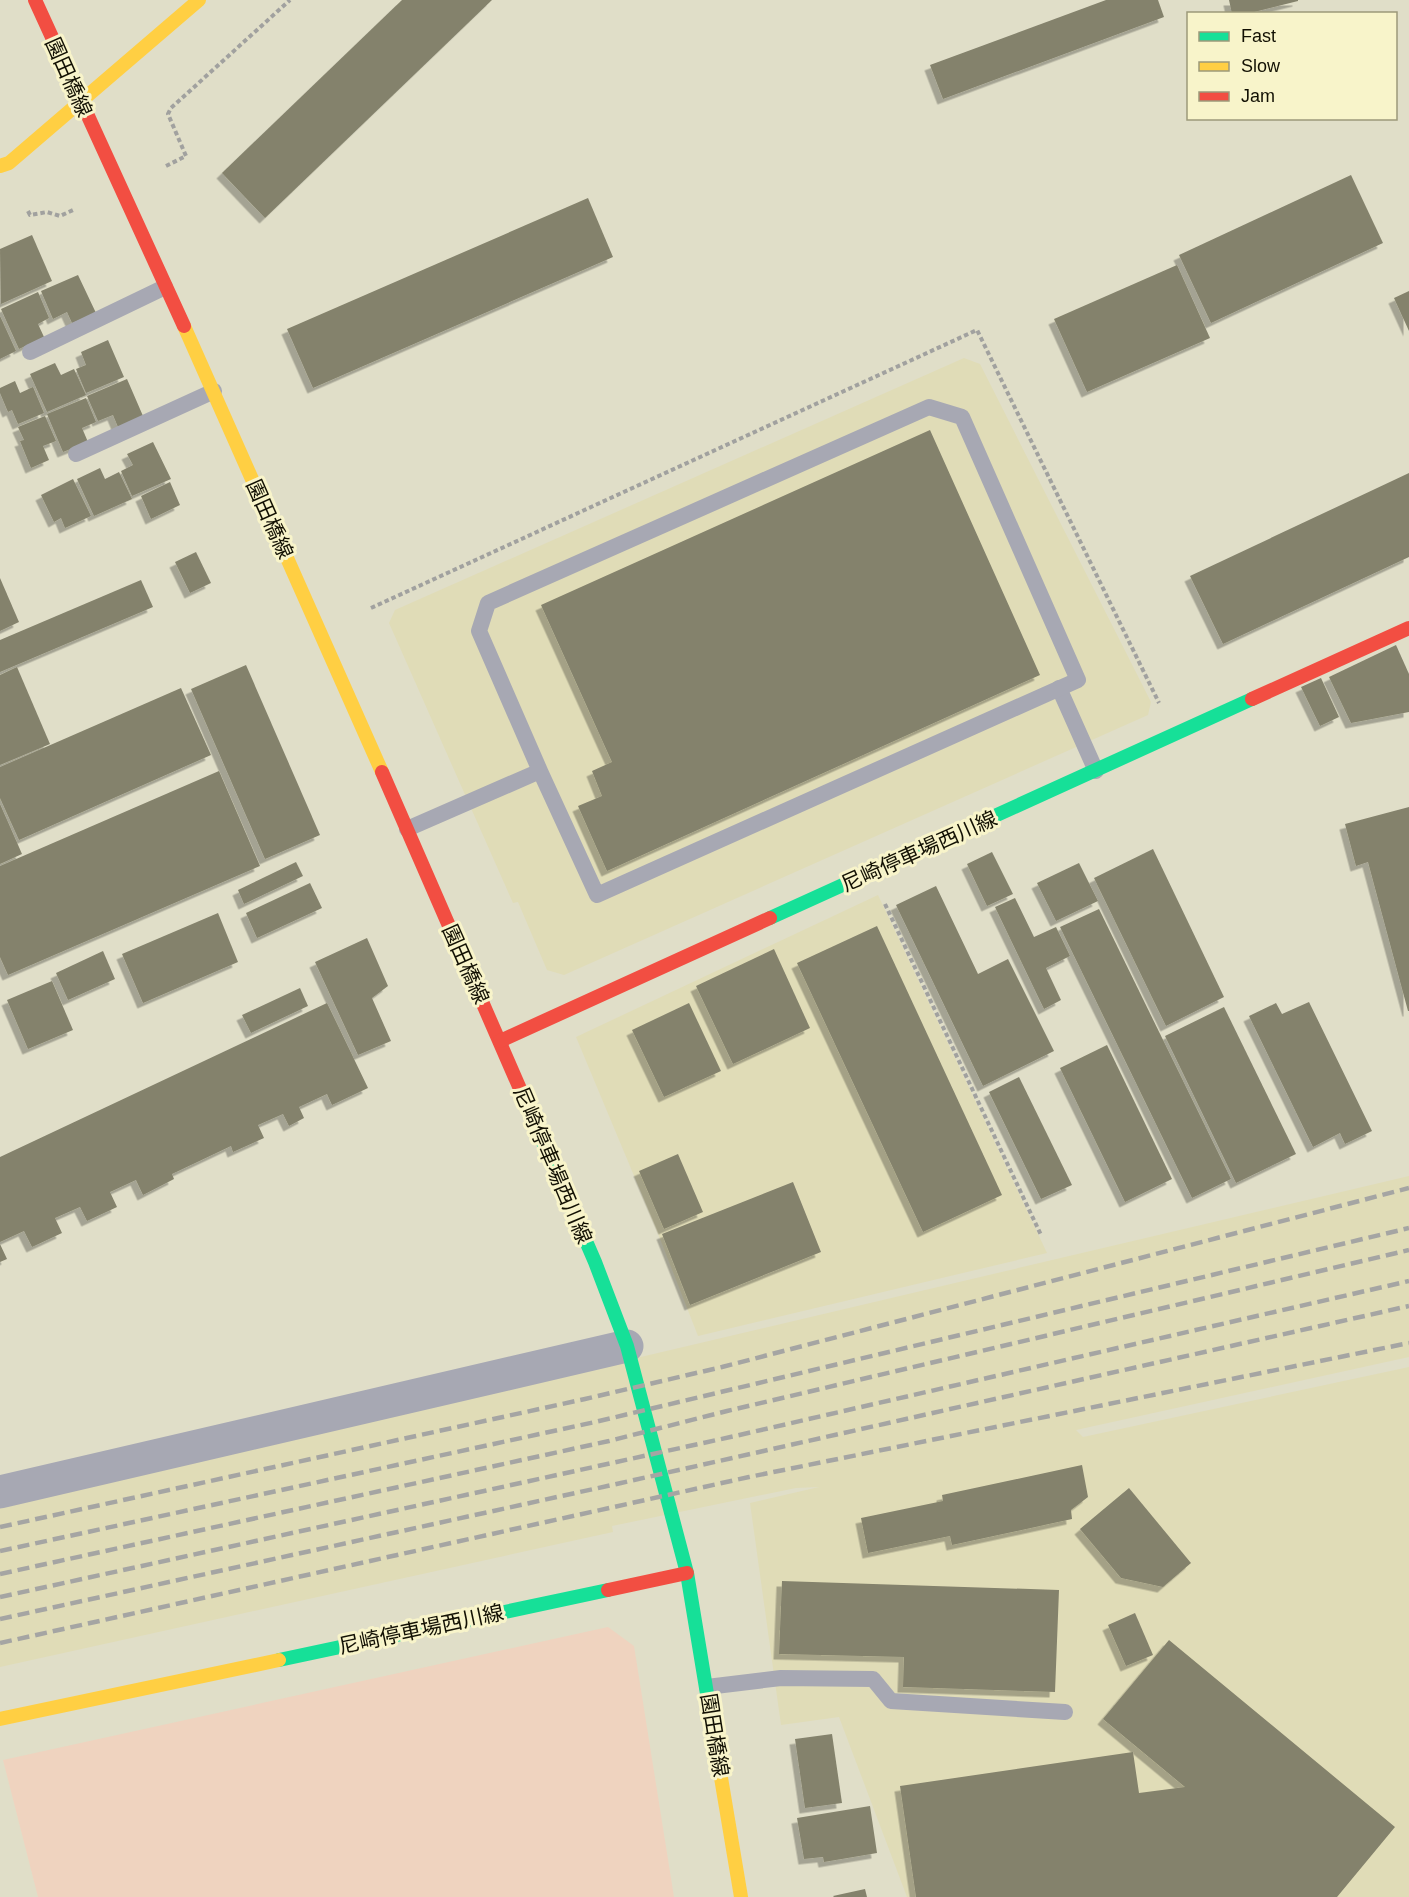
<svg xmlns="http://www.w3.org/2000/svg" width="1409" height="1897" font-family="Helvetica,'Noto Sans JP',sans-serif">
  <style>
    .built { fill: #e0dcb7 }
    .green { fill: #efd3bf }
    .building { fill: #84826c; filter: url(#shadow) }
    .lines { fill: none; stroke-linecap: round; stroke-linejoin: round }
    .path { stroke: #a1a19f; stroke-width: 4; stroke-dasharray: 4.5 3; stroke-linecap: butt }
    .lane { stroke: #a7a8b3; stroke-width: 16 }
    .street { stroke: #a7a8b3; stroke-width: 33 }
    .fast { stroke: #16e098; stroke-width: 14 }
    .slow { stroke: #ffcf43; stroke-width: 14 }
    .jam { stroke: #f24e42; stroke-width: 14 }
    .rail { stroke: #a5a5a3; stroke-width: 4.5; stroke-dasharray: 12 6; stroke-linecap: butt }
    .labels { text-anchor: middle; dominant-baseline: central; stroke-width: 6; stroke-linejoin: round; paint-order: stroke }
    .street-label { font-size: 21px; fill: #121003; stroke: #f8f4ca }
  </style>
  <defs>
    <filter id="shadow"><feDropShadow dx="-5.5" dy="5.5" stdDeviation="0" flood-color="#0004"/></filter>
  </defs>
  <rect width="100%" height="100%" fill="#e0dec8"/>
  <g class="built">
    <polygon points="964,358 980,364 1151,702 1148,715 564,975 547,970 518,902 513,903 389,623 395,610"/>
    <polygon points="878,895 1047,1253 698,1336 655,1226 576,1037"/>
    <polygon points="1409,1176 1409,1357 1076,1430 1083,1437 1409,1367 1409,1897 907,1897 839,1717 781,1725 750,1503 819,1487 796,1488 612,1526 613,1532 0,1667 0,1508"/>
  </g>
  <polygon class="green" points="608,1627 634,1646 674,1897 38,1897 3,1760"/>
  <g class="building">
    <polygon points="402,0 492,0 265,218 222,173"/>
    <polygon points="1106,0 1158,0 1164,17 943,99 930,65"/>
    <polygon points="1229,0 1298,0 1298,1 1246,14 1232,14"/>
    <polygon points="1351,175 1383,243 1211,323 1179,255"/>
    <polygon points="588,198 613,257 313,388 287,329"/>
    <polygon points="32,235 52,281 1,304 0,249"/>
    <polygon points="1177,265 1210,338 1087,392 1054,319"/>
    <polygon points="78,275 96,313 72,323 67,312 53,319 41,291"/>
    <polygon points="1409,291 1409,331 1394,298"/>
    <polygon points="38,292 49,318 38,324 44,337 19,349 1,309"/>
    <polygon points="0,316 16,351 0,359"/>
    <polygon points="108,340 124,377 86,393 76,369 86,365 81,352"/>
    <polygon points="55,363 61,375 74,369 86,395 47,412 30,374"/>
    <polygon points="127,379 143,416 118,427 113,415 98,421 87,396"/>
    <polygon points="15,381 20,393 33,387 44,413 18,424 12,410 8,412 0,393 0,388"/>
    <polygon points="86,398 96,422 82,428 88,442 63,452 47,414"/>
    <polygon points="45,416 56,441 43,446 49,460 31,468 20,441 24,440 18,427"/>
    <polygon points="930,430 1040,675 607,871 578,806 602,796 592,771 612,762 541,605"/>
    <polygon points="153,442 171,479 132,496 121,471 133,465 127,454"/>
    <polygon points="100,468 105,479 119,472 132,499 94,516 77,479"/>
    <polygon points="1409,473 1409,557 1223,644 1190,576"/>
    <polygon points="73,479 91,516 65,528 61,518 54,522 41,495"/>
    <polygon points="170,482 180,505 151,519 141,496"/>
    <polygon points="196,552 211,583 190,593 175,562"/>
    <polygon points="0,578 19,622 0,631"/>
    <polygon points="141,580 153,607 0,672 0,640"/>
    <polygon points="1396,645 1409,674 1409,712 1351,723 1329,677"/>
    <polygon points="246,665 320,835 265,859 191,689"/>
    <polygon points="17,667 50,744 0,765 0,675"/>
    <polygon points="1321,678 1339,717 1320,726 1301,687"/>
    <polygon points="181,688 211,755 19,840 0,798 0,767"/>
    <polygon points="219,771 260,866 8,975 0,957 0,866"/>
    <polygon points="0,804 22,854 0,864"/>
    <polygon points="1409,807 1409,1011 1408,1011 1368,862 1356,866 1345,824"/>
    <polygon points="1153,849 1224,997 1166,1026 1094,878"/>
    <polygon points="992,852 1013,894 987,906 967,864"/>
    <polygon points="296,862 303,876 244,904 238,890"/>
    <polygon points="1079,863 1098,901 1056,921 1037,883"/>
    <polygon points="310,883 322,908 257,938 246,913"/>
    <polygon points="936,886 978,974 1008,959 1054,1051 983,1086 896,905"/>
    <polygon points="1015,898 1034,937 1056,927 1070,956 1046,968 1061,1000 1044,1009 995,907"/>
    <polygon points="1099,909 1231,1179 1192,1198 1060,927"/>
    <polygon points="218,913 238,962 143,1003 122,954"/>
    <polygon points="877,926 1002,1195 923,1232 797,963"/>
    <polygon points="367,938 388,986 372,998 391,1041 358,1055 315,962"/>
    <polygon points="774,949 810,1028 733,1064 696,986"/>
    <polygon points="103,951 115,979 68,1000 56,973"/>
    <polygon points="52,981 73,1030 28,1049 7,1000"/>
    <polygon points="300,988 308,1006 251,1033 242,1015"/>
    <polygon points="1309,1002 1372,1131 1345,1144 1340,1133 1313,1147 1249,1016 1276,1003 1282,1014"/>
    <polygon points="327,1003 368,1088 332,1105 327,1094 299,1107 304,1118 289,1126 283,1114 258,1125 264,1138 233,1152 231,1146 172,1174 174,1179 143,1195 136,1180 110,1192 117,1207 87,1221 80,1207 55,1218 62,1233 32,1247 24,1231 0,1242 0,1157"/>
    <polygon points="689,1003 721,1071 664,1097 632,1030"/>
    <polygon points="1224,1007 1296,1154 1236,1183 1165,1036"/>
    <polygon points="1107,1045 1172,1179 1125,1202 1060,1068"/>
    <polygon points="1019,1077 1072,1185 1041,1199 989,1092"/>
    <polygon points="678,1154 703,1212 664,1229 639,1171"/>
    <polygon points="793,1182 821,1252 690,1305 662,1234"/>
    <polygon points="0,1244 7,1259 0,1262"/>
    <polygon points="1082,1465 1088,1497 1071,1510 1072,1519 952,1545 950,1536 868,1553 861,1518 943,1501 942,1495"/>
    <polygon points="1129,1488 1191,1563 1163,1587 1121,1578 1080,1529"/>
    <polygon points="782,1581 1059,1590 1055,1692 903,1687 904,1657 779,1654"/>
    <polygon points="1135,1613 1153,1655 1126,1666 1108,1625"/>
    <polygon points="1169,1640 1395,1827 1337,1897 916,1897 900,1786 1133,1752 1139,1793 1185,1787 1103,1719"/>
    <polygon points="832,1734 842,1803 805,1808 795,1739"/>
    <polygon points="870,1806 877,1853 824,1862 823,1857 804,1859 797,1818"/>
    <polygon points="865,1889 867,1897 834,1897 833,1896"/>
  </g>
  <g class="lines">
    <g class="path">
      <polyline points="166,166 186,156 168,114 171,108 290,0"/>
      <polyline points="28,211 30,215 47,212 60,216 73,210"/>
      <polyline points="371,608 977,330 1159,703"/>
      <polyline points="885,904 1041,1235"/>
    </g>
    <g class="lane">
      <polyline points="30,352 165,287"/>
      <polyline points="76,454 214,391"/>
      <polyline points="1059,688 1096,771"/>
      <polyline points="407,829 540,771 479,631 488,603 929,407 962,417 1078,680 597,895 540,771"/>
      <polyline points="707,1687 781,1678 873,1679 891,1701 1065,1712"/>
    </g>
    <polyline class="street" points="0,1492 627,1346"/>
    <g class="fast">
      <polyline points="770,918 1252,699"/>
      <polyline points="534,1121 595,1262 627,1346 687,1573 709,1706"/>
      <polyline points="279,1660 608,1590"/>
    </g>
    <g class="slow">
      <polyline points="0,166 9,163 199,0"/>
      <polyline points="184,326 382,772"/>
      <polyline points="709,1706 741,1897"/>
      <polyline points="0,1719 279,1660"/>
    </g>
    <g class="jam">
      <polyline points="35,0 184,326"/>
      <polyline points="1252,699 1409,628"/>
      <polyline points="382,772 534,1121"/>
      <polyline points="500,1041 770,918"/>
      <polyline points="608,1590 687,1573"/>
    </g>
    <g class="rail">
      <polyline points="0,1527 585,1399 722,1367 1409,1188"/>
      <polyline points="0,1551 595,1422 1409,1228"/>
      <polyline points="0,1574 609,1441 727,1411 1409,1250"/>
      <polyline points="0,1597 735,1436 1409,1281"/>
      <polyline points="0,1619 621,1483 1409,1306"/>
      <polyline points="0,1643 749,1477 1409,1343"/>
    </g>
  </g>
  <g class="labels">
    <g class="street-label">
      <text transform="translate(69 77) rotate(66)">園田橋線</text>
      <text transform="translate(270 519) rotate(66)">園田橋線</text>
      <text transform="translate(919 851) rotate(-24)">尼崎停車場西川線</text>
      <text transform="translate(466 964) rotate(66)">園田橋線</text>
      <text transform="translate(553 1165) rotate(67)">尼崎停車場西川線</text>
      <text transform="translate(421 1629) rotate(-12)">尼崎停車場西川線</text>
      <text transform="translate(715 1735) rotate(81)">園田橋線</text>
    </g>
  </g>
  <rect x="1187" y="12" width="210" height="108" fill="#f8f4ca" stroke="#9c997a" stroke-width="1.5"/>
  <rect x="1199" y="32" width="30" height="9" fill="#16e098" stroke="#9c997a" stroke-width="1.5"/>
  <text x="1241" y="42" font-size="18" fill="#121003">Fast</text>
  <rect x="1199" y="62" width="30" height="9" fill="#ffcf43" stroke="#9c997a" stroke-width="1.5"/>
  <text x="1241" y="72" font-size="18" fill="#121003">Slow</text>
  <rect x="1199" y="92" width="30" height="9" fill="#f24e42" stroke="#9c997a" stroke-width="1.5"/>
  <text x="1241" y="102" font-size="18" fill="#121003">Jam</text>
</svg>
